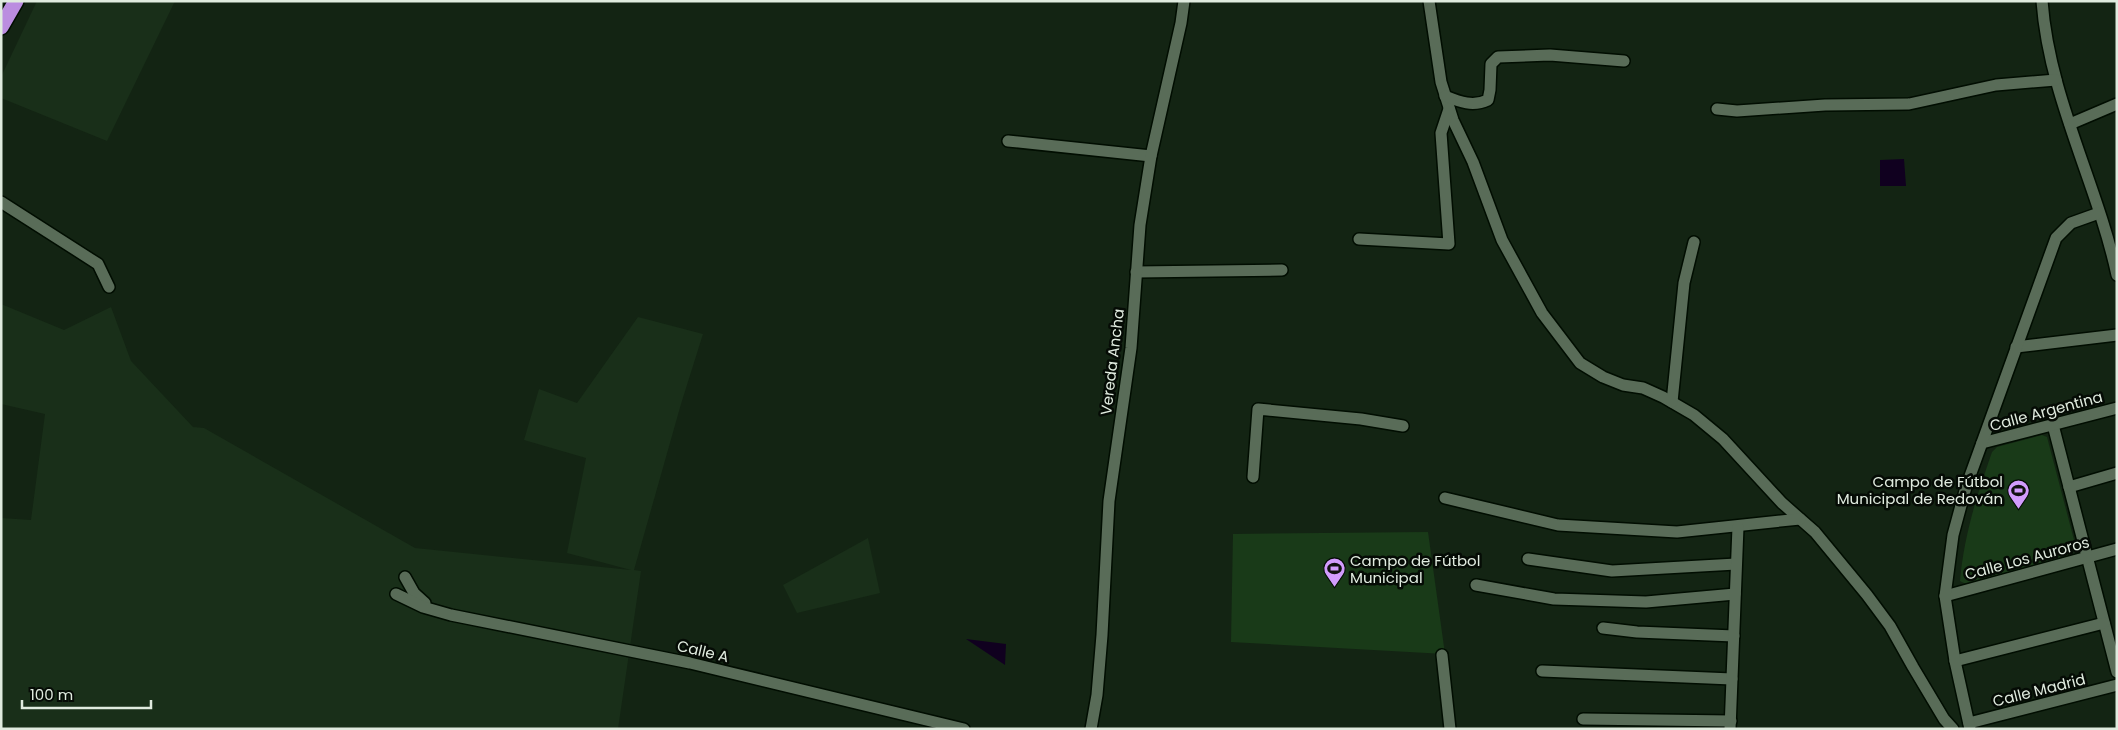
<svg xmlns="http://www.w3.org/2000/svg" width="2118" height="730" font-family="Poppins,sans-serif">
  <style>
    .built { fill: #192f19 }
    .green { fill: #193a18 }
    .water { fill: #10001f }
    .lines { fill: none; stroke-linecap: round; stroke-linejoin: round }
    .minor-casing { stroke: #010d01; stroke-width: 14 }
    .highway-casing { stroke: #010d01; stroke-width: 18 }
    .minor { stroke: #596c58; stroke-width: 11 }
    .highway { stroke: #bb8de0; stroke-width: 15 }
    .labels { text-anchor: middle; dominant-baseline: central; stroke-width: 5; stroke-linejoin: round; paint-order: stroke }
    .street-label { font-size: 15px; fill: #e0ebdf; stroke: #050b05 }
    .poi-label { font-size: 15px; fill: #e0ebdf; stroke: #050b05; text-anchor: end }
  </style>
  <rect width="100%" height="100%" fill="#132413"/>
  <g class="built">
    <polygon points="37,1 175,1 107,141 1,98 1,77"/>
    <polygon points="1,304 64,330 111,307 131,361 193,427 204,428 415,548 631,570 567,553 586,458 524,440 539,389 577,403 638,317 703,334 681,404 634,570 641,571 618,729 1,729 1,518 31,520 45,414 1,404"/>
    <polygon points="868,538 880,593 797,613 783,585"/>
  </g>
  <g class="green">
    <path d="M2042 435 2047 437 2074 540 2066 542 2070 555 1966 584 1960 581C1964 535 1977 495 1992 452L1997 447Z"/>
    <polygon points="1428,532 1445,654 1231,642 1233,534"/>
  </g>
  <g class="water">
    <polygon points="1904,159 1906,186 1880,186 1880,160"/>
    <polygon points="966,639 1006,644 1005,665"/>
  </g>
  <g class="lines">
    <defs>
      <g id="minor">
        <polyline points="1429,1 1441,82 1453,120 1473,162 1502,240 1542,313 1580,363 1603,377 1623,385 1643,388 1663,397 1694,415 1723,439 1782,503 1815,532 1867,595 1890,626 1913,667 1944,719 1953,729"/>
        <path d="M2042 1C2049 97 2097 183 2117 275"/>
        <path d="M1445 96C1460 102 1473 107 1488 100L1490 90 1491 64 1498 57 1550 55 1624 61"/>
        <polyline points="1717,109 1737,111 1825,105 1909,104 1996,85 2056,80"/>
        <polyline points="2070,124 2117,104"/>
        <polyline points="1008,141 1151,156"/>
        <polyline points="1,202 98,264 109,287"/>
        <polyline points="1359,239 1449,244 1441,133 1449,109"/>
        <polyline points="1136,272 1282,270"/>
        <polyline points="2016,347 2117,335"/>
        <polyline points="1672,402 1684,283 1694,242"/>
        <polyline points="2053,425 2117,672"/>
        <polyline points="1982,443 2117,408"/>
        <polyline points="1253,477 1258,409 1361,419 1403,426"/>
        <polyline points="2069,487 2117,473"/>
        <polyline points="1445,498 1558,525 1677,532 1800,519"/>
        <polyline points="1528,559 1612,571 1736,564"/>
        <polyline points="405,577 414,593 425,603"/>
        <polyline points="1476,585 1554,599 1646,602 1735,594"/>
        <polyline points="396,594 423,607 451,615 690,663 964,729"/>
        <polyline points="1945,596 2117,549"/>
        <polyline points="1603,628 1637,632 1734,636"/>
        <polyline points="1442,655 1450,729"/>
        <polyline points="1955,661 2104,623"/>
        <polyline points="1542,671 1732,679"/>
        <polyline points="1583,719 1731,721"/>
        <polyline points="1969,723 2117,685"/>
        <polyline points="1091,729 1097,695 1102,635 1109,501 1131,348 1140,225 1151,156 1181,23 1184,1"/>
        <polyline points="1730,729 1738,527"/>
        <polyline points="1970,729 1955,661 1945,596 1953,535 1966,487 2056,238 2071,223 2099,213"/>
      </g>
      <polyline id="highway" points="1,27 16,1"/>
    </defs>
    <use href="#minor" class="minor-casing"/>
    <use href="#highway" class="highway-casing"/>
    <use href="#minor" class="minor"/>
    <use href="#highway" class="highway"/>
  </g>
  <defs>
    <symbol id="stadium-pin" viewBox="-11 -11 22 30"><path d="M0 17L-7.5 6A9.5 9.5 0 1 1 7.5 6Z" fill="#d29cfd" stroke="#050b05"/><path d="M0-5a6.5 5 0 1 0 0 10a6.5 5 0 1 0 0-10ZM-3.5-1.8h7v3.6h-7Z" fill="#111"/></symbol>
  </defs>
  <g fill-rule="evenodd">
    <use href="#stadium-pin" x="2006" y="478" width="25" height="34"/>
    <use href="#stadium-pin" x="1322" y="556" width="25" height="34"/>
  </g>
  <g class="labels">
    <g class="street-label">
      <text transform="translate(1112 362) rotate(-83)">Vereda Ancha</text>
      <text transform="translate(2046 411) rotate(-15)">Calle Argentina</text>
      <text transform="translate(2027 558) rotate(-15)">Calle Los Auroros</text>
      <text transform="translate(703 651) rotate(13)">Calle A</text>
      <text transform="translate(2039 690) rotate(-14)">Calle Madrid</text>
    </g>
    <g class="poi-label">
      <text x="2003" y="481">Campo de Fútbol<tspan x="2003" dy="17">Municipal de Redován</tspan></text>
      <text x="1350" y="560" text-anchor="start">Campo de Fútbol<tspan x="1350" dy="17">Municipal</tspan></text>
    </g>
  </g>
  <rect width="2118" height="730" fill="none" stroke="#e0ebdf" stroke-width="5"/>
  <path d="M22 700v8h129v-8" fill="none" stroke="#e0ebdf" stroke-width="2.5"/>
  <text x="30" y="700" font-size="15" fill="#e0ebdf" stroke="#050b05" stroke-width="4" paint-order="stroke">100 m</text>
</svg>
